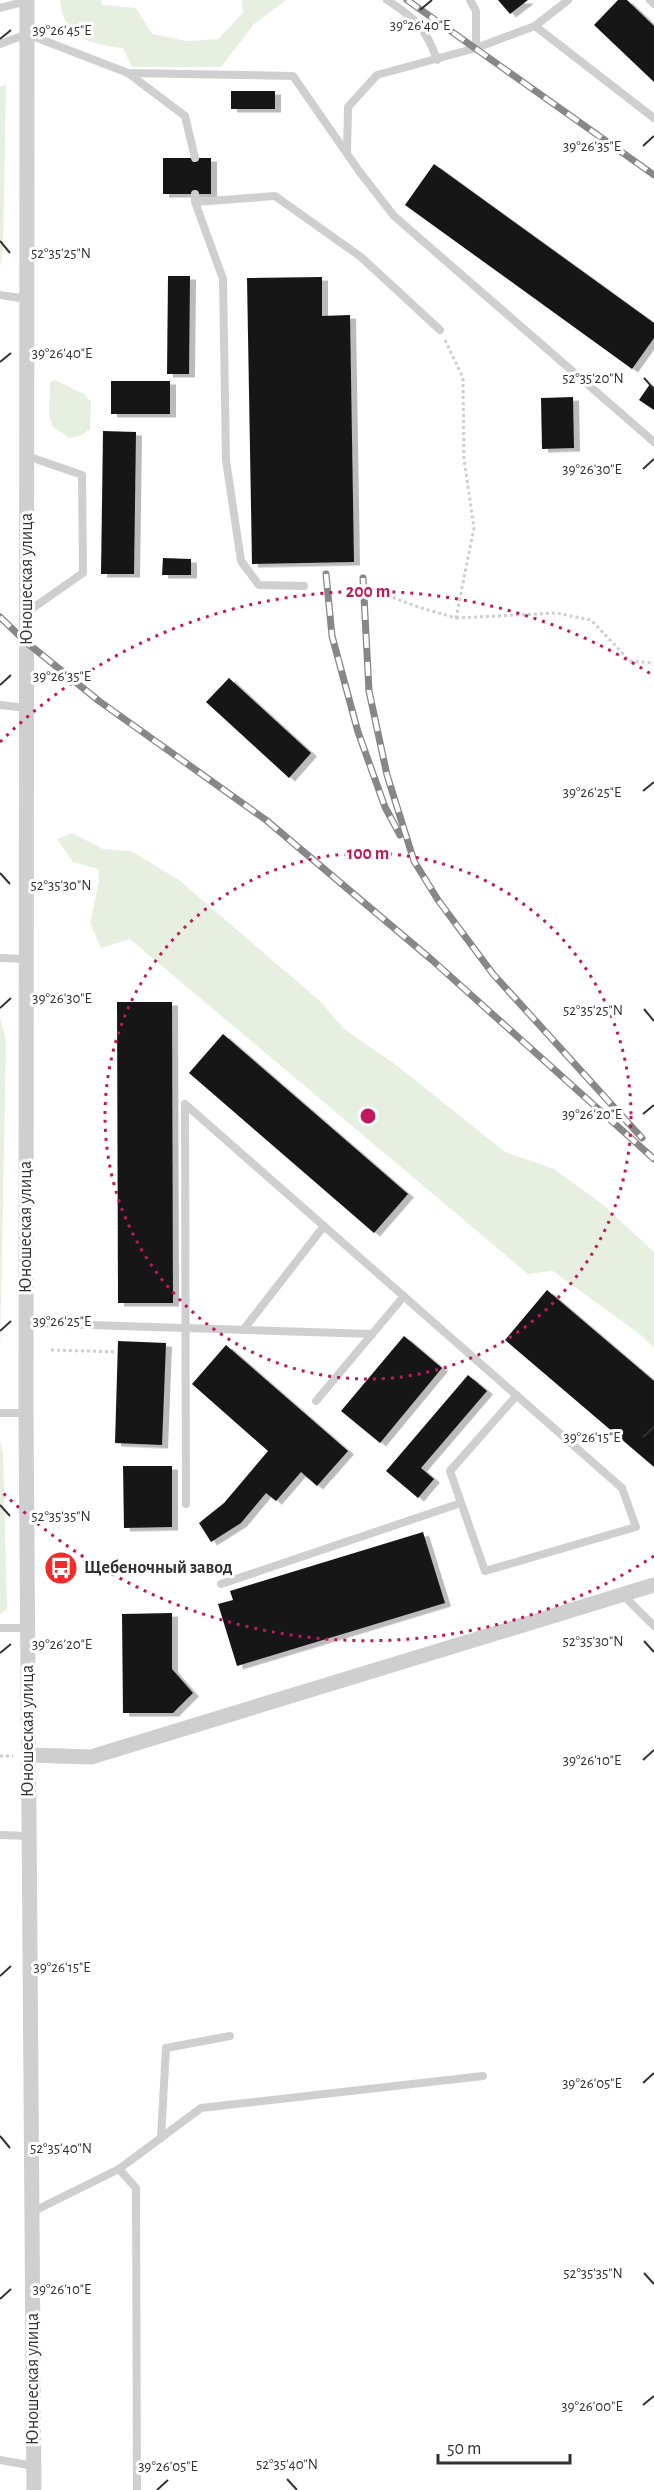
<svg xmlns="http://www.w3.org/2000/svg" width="654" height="2490" font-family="'Alegreya Sans',sans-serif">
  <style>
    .green { fill: #e7efe0 }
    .building { fill: #191919; filter: url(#shadow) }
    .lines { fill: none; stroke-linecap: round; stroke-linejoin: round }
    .path { stroke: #cfcfcf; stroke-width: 3; stroke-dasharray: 3 3; stroke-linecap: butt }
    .lane { stroke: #cfcfcf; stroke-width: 8 }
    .street { stroke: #cfcfcf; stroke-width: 15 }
    .rail-casing { stroke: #878787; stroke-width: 7 }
    .rail { stroke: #fff; stroke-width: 4.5; stroke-dasharray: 14; stroke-linecap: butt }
    .ticks { fill: none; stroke: #323232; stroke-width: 2 }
    .ring { fill: none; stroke: #c2185b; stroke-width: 3; stroke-dasharray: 3 6 }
    .labels { text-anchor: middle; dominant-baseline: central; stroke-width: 6; stroke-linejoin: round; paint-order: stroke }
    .street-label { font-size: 18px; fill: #323232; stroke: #fff }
    .poi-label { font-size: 18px; font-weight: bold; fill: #323232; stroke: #fff; text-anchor: start }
    .ticks-label { font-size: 15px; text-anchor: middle; fill: #323232; stroke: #fff; stroke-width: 6; stroke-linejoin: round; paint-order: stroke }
    .centre { fill: #c2185b; stroke: #fff; stroke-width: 3 }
    .ring-label { font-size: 18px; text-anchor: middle; font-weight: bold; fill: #c2185b; stroke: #fff; stroke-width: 6; stroke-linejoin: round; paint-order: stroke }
  </style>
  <defs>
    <filter id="shadow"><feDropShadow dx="6" dy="3.5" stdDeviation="0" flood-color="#0004"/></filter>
  </defs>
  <rect width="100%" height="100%" fill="#fff"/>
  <g class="green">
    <path d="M60 0H101L102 5 136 8 152 34 188 41 218 39 243 13 242 0H286L254 24 221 67H132L123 48C88 44 64 38 60 0Z"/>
    <polygon points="6,84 3,249 0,268 0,87"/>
    <polygon points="55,380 84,394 91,402 90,429 80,436 69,438 52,426 49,412 50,382"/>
    <polygon points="72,833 103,849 131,851 179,880 321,1002 344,1029 396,1065 505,1152 554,1169 602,1204 654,1252 654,1348 642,1336 553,1271 528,1274 130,939 101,948 90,923 99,881 98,869 73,862 57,839"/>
    <polygon points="0,1018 6,1040 0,1355"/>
    <polygon points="0,1441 3,1453 7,1609 0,1614"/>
  </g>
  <g class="building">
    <polygon points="498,0 528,0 510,14"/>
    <polygon points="618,0 627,0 654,26 654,82 594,25"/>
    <rect x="231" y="91" width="44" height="18"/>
    <rect x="163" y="158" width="48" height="36"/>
    <polygon points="434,164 654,323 654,338 632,369 405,205"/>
    <polygon points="168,276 190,276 189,374 167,374"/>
    <polygon points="322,277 322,316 350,315 354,562 252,564 247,278"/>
    <rect x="111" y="381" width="59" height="33"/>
    <polygon points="650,384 654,387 654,410 639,400"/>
    <polygon points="573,397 574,448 542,449 541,398"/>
    <polygon points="103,431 136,432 134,574 101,574"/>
    <polygon points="163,558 191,559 191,575 162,575"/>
    <polygon points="229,678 311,753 289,778 206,702"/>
    <polygon points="117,1002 172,1002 173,1303 118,1303"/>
    <polygon points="223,1034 408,1194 374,1233 189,1073"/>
    <polygon points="547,1290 654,1381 654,1467 505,1340"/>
    <polygon points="404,1336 442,1368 380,1443 341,1411"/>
    <polygon points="118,1341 166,1343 162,1445 115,1443"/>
    <polygon points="226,1345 348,1451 317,1486 301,1472 276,1501 266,1493 241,1523 211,1542 199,1523 224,1503 268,1451 192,1384"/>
    <polygon points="468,1375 487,1391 421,1468 434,1479 418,1498 386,1471"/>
    <polygon points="123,1466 172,1466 172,1527 124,1528"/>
    <polygon points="423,1532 445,1603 237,1666 218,1604 233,1600 230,1591"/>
    <polygon points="172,1613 172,1669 193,1693 173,1713 123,1713 122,1614"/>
  </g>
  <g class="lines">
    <g class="path">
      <polyline points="376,591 418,607 456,618 474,528 464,459 463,378 445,340"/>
      <polyline points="456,618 556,613 591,620 630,661 654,663"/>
      <polyline points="51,1350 117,1352"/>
      <polyline points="0,1756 13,1756"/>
    </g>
    <g class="lane">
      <path d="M387 0C415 18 426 28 437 60"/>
      <polyline points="470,0 476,11 476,48"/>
      <polyline points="650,0 654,4"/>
      <polyline points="0,8 27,1"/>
      <polyline points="535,26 654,118"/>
      <polyline points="0,44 27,34 128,73 293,76 359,171 394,216 654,442"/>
      <polyline points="128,73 185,116 195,158"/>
      <polyline points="347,152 348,107 377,75 476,48 535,26 568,0"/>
      <polyline points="195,194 195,202 223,279 226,460 241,561 259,585 304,586"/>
      <polyline points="195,202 275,196 361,257 440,330"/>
      <polyline points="0,295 27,299"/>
      <polyline points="27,612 83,573 82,475 27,456"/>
      <polyline points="0,705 27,708"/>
      <polyline points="0,958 28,959"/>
      <polyline points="26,1323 372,1334"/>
      <polyline points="244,1329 324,1226"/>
      <polyline points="316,1401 404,1296"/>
      <polyline points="0,1413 26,1413"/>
      <polyline points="186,1504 185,1104 622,1488 636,1527 485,1571 450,1471 517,1395"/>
      <polyline points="221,1584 461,1503"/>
      <polyline points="623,1595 654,1626"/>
      <polyline points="0,1628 27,1628"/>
      <polyline points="0,1835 29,1836"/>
      <polyline points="161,2138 166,2048 230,2036"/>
      <polyline points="119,2169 201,2108 483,2076"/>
      <polyline points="32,2212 119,2169 136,2188 137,2490"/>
      <polyline points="0,2460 34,2466"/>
    </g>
    <g class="street">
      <polyline points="27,0 26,1413 34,2490"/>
      <polyline points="29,1755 91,1757 654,1585"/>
    </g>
    <defs>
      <g id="rail">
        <polyline points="407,0 654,175"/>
        <polyline points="326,574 332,636 358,732 385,807 400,835"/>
        <polyline points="363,578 369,691 387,775 414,861 438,900 493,974 642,1138"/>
        <polyline points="0,617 26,642 99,701 266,820 432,960 654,1159"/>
      </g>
    </defs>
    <use href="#rail" class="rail-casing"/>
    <use href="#rail" class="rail"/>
  </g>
  <path class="ticks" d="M420 10 432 0M0 39 11 30M643 146 654 136M0 241 10 253M0 362 11 353M644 378 654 389M643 469 654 459M0 685 11 675M643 791 654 782M0 873 10 884M0 1008 11 998M644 1009 654 1021M643 1114 654 1105M0 1331 11 1321M643 1437 654 1427M0 1505 10 1516M644 1641 654 1652M0 1653 11 1644M643 1760 654 1750M0 1976 11 1966M643 2083 654 2073M0 2136 10 2148M644 2273 654 2284M0 2299 11 2289M643 2405 654 2396M287 2479 297 2490M157 2490 168 2480"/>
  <g class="ring">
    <circle cx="368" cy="1116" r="263"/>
    <path d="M654 1556A525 525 0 0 1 0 1490M0 742A525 525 0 0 1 654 676"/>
  </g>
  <defs>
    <symbol id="bus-disc" viewBox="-11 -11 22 22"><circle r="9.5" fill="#f32b2a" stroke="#fff"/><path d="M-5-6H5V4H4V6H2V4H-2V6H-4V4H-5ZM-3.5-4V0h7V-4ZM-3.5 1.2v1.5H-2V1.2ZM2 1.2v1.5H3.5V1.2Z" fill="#fff"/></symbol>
  </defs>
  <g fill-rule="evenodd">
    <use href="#bus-disc" x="42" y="1549" width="38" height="38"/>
  </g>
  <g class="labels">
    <g class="street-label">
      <text transform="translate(27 579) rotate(-90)">Юношеская улица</text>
      <text transform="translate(26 1227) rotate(-90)">Юношеская улица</text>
      <text transform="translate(28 1731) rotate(-90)">Юношеская улица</text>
      <text transform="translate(33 2379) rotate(-90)">Юношеская улица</text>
    </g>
    <g class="poi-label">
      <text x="84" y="1568">Щебеночный завод</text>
    </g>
  </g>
  <g class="ticks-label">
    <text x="420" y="30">39°26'40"E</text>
    <text x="62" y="35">39°26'45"E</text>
    <text x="592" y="151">39°26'35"E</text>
    <text x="61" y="258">52°35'25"N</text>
    <text x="62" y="358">39°26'40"E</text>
    <text x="593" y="383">52°35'20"N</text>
    <text x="592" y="474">39°26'30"E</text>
    <text x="62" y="681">39°26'35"E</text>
    <text x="592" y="797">39°26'25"E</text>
    <text x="61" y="890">52°35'30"N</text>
    <text x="62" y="1003">39°26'30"E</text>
    <text x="593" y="1015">52°35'25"N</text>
    <text x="592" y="1119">39°26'20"E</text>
    <text x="62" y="1326">39°26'25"E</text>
    <text x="592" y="1442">39°26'15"E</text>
    <text x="61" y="1521">52°35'35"N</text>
    <text x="593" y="1646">52°35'30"N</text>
    <text x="62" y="1649">39°26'20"E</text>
    <text x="592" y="1765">39°26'10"E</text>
    <text x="62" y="1972">39°26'15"E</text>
    <text x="592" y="2088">39°26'05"E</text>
    <text x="61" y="2153">52°35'40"N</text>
    <text x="593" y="2278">52°35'35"N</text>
    <text x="62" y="2294">39°26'10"E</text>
    <text x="592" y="2411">39°26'00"E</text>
    <text x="287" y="2469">52°35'40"N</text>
    <text x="168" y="2471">39°26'05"E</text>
  </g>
  <circle cx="368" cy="1116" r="9" class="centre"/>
  <g class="ring-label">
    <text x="368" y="597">200 m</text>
    <text x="368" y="859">100 m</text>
  </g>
  <path d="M438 2454v9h132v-9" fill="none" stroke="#323232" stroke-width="3"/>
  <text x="447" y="2454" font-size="18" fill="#323232" stroke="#ffffff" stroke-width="4.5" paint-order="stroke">50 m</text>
</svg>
